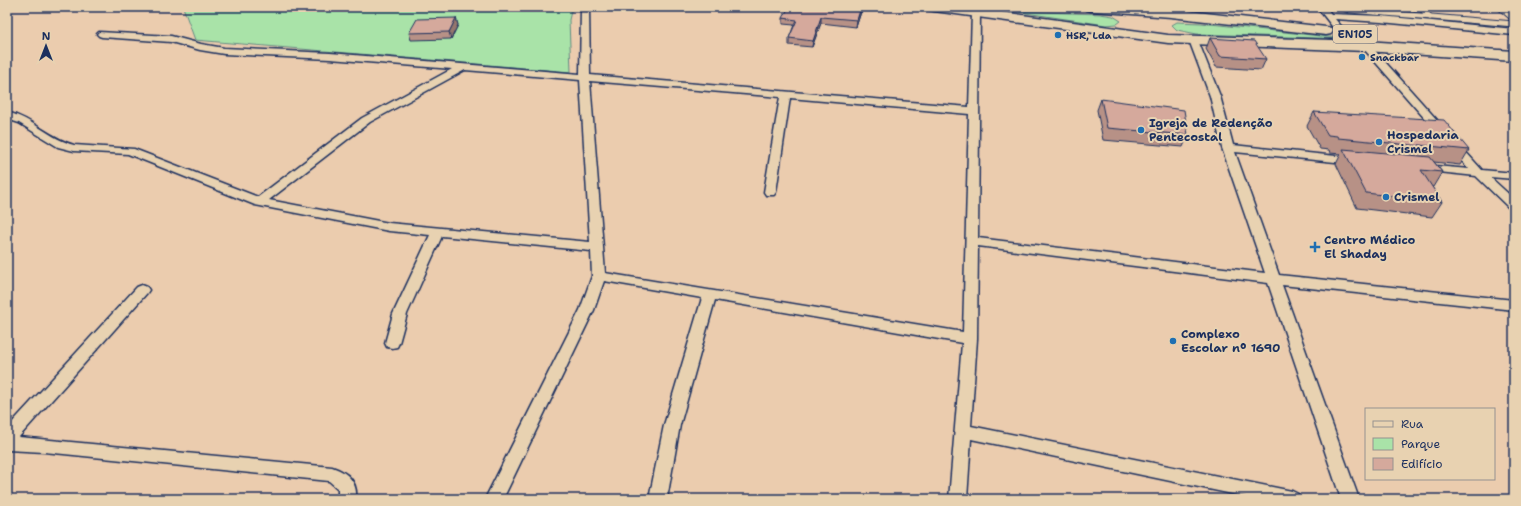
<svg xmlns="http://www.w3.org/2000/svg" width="1521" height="506" font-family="'Shantell Sans',sans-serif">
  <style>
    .green { fill: #a9e3a8; stroke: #628983 }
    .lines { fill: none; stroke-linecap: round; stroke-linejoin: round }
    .service-casing { stroke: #1b2f5e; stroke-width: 7 }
    .minor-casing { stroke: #1b2f5e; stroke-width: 3 }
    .primary-casing { stroke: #1b2f5e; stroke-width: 3 }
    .service { stroke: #e8d2b1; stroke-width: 5 }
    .minor { fill: #e8d2b1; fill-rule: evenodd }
    .primary { fill: #e8d2b1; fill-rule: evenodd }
    .wall { fill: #b79186; stroke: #1b2f5e }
    .shaded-wall { fill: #95766d; stroke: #1b2f5e }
    .building { fill: #d5a99c; stroke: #1b2f5e }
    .poi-dot { fill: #1f6fb2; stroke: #e8d2b1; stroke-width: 1.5 }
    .labels { text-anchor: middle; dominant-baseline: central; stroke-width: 4; stroke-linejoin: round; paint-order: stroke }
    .far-poi-label { font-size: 10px; font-weight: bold; fill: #1b2f5e; stroke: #e8d2b1; text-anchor: start }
    .shield { fill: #e8d2b1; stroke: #586077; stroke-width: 1 }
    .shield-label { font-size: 11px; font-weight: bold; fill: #1b2f5e }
    .poi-label { font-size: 12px; font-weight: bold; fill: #1b2f5e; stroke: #e8d2b1; text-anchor: start }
  </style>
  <rect width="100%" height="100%" fill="#ebccae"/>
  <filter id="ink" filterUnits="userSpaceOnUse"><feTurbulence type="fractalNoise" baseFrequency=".025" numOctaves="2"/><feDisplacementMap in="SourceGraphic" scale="8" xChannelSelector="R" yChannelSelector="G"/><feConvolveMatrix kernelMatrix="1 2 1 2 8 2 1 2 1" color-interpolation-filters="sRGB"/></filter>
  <g filter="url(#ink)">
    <g class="green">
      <polygon points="183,7 572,7 569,20 571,72 195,40"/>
      <polygon points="1012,11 1100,14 1113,16 1121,21 1117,24 1106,25"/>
      <polygon points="1177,22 1201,23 1348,39 1197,34 1177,30 1172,25"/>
    </g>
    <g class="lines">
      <defs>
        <g id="service">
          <polyline points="1339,7 1350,10 1514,24"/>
          <polyline points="1420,7 1430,17"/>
          <polyline points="1500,7 1514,19"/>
        </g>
        <g id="minor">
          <path d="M581 7H589L590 75 969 107 972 13 976 10 979 11 980 13 978 238 1265 273 1222 148 1210 96 1189 40 1191 38H1197L1220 96 1233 145 1355 158 1359 159 1361 161 1359 163 1355 164 1235 152 1279 275 1514 300V310L1282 285 1359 499H1341L1268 283 978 246 977 339 971 426 1292 491 1298 494 1301 499H1256L971 439 967 499H949L962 343 715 300 680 425 667 499H649L664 425 702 298 604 281 594 310 503 499H485L580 310 592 276 591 251 442 236 407 314 399 343 397 347 392 348 387 347 385 343 393 314 430 235 389 231 255 205 128 154 74 151 58 147 19 123 7 119V112C32 118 50 139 74 145L134 149 258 197 362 118 452 69 330 59 224 54 200 50 171 42 102 37 99 36 97 34 99 32 171 36 201 44 224 48 330 53 580 74ZM465 70 580 80 590 242 389 223 269 200 370 122ZM590 81 780 97 764 192 766 195H774L776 192 790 98 969 114 963 332 605 273Z"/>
          <polygon points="1317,7 1326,7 1331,14 1381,16 1514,29 1514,35 1381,22 1335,19 1347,33 1342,36 1339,35"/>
          <polygon points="1366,43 1369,44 1482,170 1514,173 1514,179 1490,177 1514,199 1514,210 1510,209 1476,176 1420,170 1418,168 1420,166 1424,165 1469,169 1363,48 1361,46 1363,44"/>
          <path d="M142 285 147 287 149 290 147 293 19 437 332 467C347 472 358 482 356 499H338V489L329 481 44 452 7 450V428L137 287Z"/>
        </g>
        <g id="primary">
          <polygon points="927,7 964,7 1168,35 1366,41 1514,51 1514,61 1366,51 1168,43 934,11 929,10"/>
          <polygon points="1084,7 1147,7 1171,9 1326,27 1331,28 1333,31 1331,34 1326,35 1171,17 1091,11 1086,10"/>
        </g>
      </defs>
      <use href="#service" class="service-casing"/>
      <use href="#minor" class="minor-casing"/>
      <use href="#primary" class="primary-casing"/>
      <use href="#service" class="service"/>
      <use href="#minor" class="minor"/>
      <use href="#primary" class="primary"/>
    </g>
    <g class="wall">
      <polygon points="862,9 856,27 821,23 812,47 789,45 789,38 794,25 783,24 783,18"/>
      <polygon points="456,18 458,25 451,39 411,40 409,33"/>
      <polygon points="1210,38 1266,59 1261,70 1216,67 1206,49"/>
      <polygon points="1101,99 1188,135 1183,147 1103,140 1097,110"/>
      <polygon points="1314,112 1469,150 1460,165 1434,162 1442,172 1433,187 1432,187 1442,202 1432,217 1357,208 1336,164 1341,154 1330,153 1329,150 1320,149 1307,126"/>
    </g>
    <g class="shaded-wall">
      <polygon points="861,7 862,7 862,9 856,27 857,20"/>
      <polygon points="821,17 821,23 812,47 813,41"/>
      <polygon points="456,18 458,25 451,39 449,32"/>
    </g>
    <g class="building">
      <polygon points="789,7 861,7 857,20 821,17 813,41 789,38 797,20 783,18"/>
      <polygon points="456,18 449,32 409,33 417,19"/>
      <polygon points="1210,38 1254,41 1266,59 1220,56"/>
      <polygon points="1101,99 1184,110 1188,135 1107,128"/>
      <polygon points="1314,112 1444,120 1469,150 1419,145 1421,146 1338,138 1337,136 1328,135"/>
      <polygon points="1343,149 1430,157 1442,172 1421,170 1442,202 1366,193"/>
    </g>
  </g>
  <g class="poi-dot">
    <circle cx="1058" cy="35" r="4"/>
    <circle cx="1362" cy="57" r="4"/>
    <circle cx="1141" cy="130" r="4"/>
    <circle cx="1379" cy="142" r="4"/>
    <circle cx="1386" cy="197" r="4"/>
    <path d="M1313 241h4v4h4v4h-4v4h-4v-4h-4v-4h4z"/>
    <circle cx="1173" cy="341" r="4"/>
  </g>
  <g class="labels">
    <g class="far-poi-label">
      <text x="1066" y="35">HSR, Lda</text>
      <text x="1370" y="57">Snackbar</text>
    </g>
    <rect class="shield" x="1333" y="25" width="44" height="18" rx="3"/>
    <g class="shield-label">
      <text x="1355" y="34">EN105</text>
    </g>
    <g class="poi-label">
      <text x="1149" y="123">Igreja de Redenção<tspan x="1149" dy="14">Pentecostal</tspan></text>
      <text x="1387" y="135">Hospedaria<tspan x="1387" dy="14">Crismel</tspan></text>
      <text x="1394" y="197">Crismel</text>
      <text x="1324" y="240">Centro Médico<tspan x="1324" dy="14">El Shaday</tspan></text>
      <text x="1181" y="334">Complexo<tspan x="1181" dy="14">Escolar nº 1690</tspan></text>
    </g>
  </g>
  <rect width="1521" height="506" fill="none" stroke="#e8d2b1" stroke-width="24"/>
  <rect x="12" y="12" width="1497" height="482" fill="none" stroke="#1b2f5e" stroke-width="1.5" filter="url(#ink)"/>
  <rect x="1365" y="408" width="130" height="72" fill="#e8d2b1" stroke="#969190"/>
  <rect x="1373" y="421" width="20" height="6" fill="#e8d2b1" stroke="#969190"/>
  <text x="1401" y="428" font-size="12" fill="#1b2f5e">Rua</text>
  <rect x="1373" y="438" width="20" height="12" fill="#a9e3a8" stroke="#969190"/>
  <text x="1401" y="448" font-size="12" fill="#1b2f5e">Parque</text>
  <rect x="1373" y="458" width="20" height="12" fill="#d5a99c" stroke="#969190"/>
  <text x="1401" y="468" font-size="12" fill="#1b2f5e">Edifício</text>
  <g transform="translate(46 46)" stroke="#e8d2b1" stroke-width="3" paint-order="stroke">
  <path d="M0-3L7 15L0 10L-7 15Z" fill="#1b2f5e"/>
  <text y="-6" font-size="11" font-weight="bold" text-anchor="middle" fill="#1b2f5e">N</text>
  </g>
</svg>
